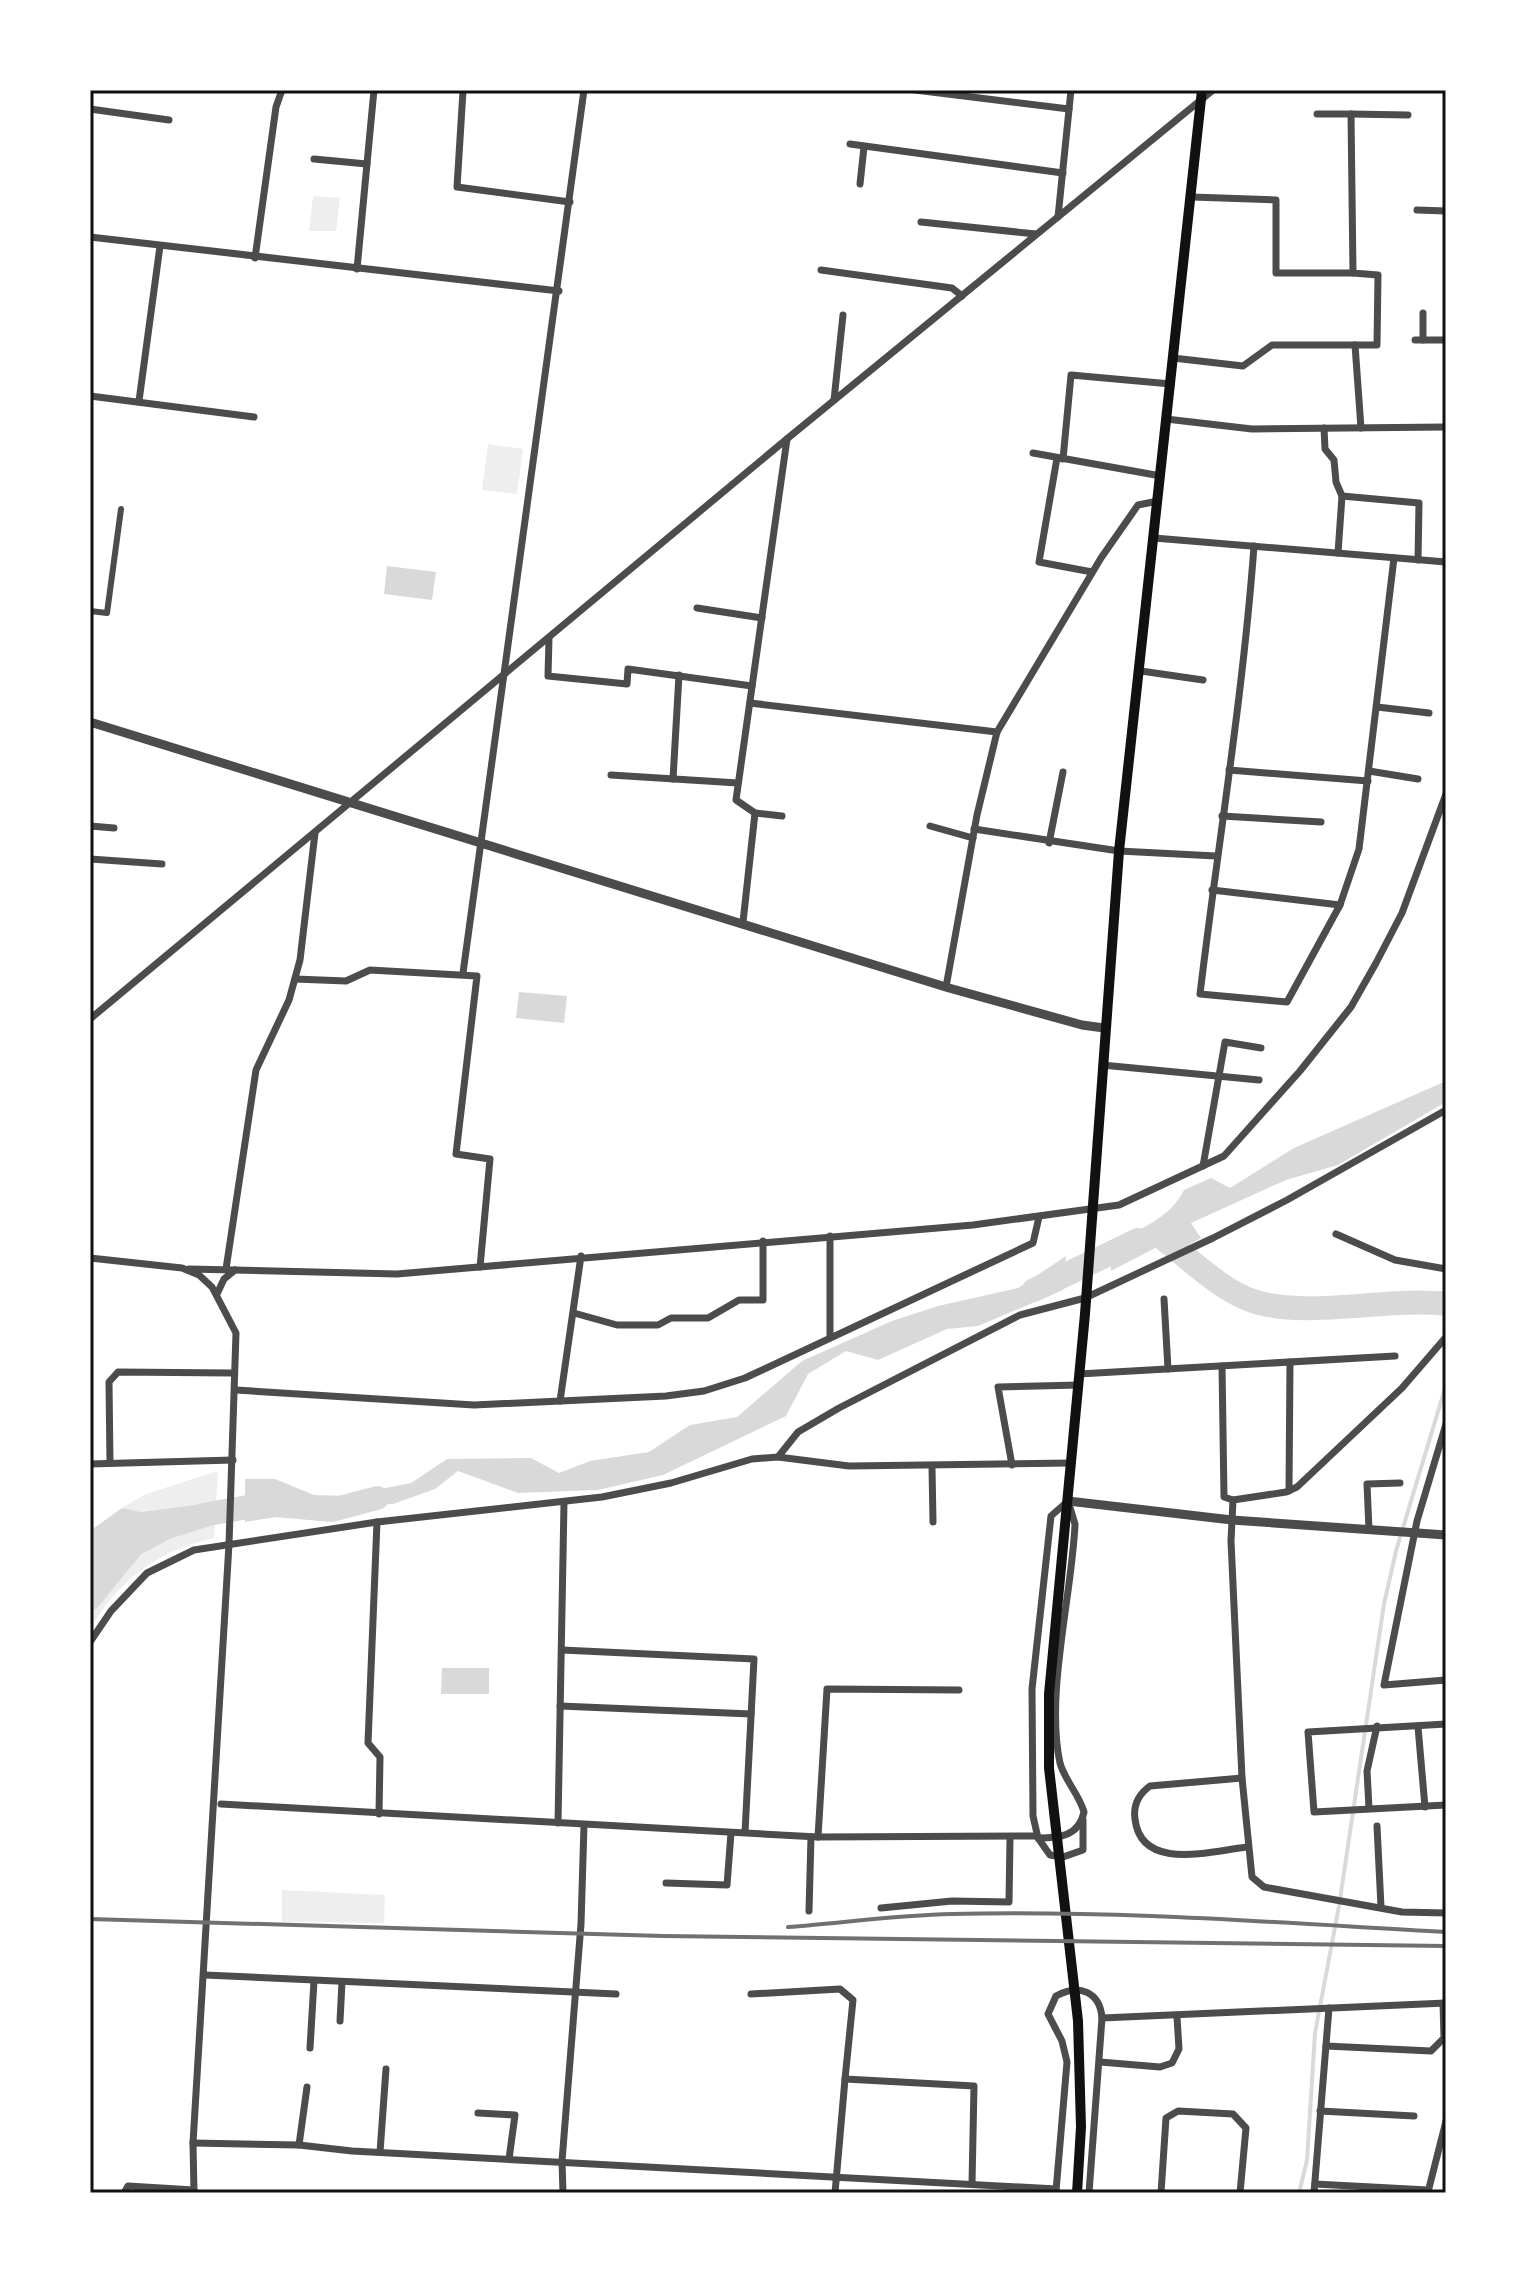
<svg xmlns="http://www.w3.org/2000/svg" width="1536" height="2283" font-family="Montserrat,sans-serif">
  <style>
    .green { fill: #eee }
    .water { fill: #d9d9d9 }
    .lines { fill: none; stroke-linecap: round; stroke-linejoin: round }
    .stream { stroke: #d9d9d9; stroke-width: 4 }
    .river { stroke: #d9d9d9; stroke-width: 24 }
    .pedestrian { stroke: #4c4c4c; stroke-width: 6 }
    .minor { stroke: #4c4c4c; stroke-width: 7 }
    .tertiary { stroke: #4c4c4c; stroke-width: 9 }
    .secondary { stroke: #111; stroke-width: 10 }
    .rail { stroke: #707070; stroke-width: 4 }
    .neatline { fill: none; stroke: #111; stroke-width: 3 }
  </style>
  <rect width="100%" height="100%" fill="#fff"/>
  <g class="green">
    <polygon points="313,196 340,198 336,231 309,231"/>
    <polygon points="488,444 523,449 517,494 482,490"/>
    <polygon points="218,1471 216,1502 140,1512 122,1508 146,1494"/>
    <path d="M216 1517 214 1538C160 1550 117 1580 90 1630V1587C136 1530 147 1532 216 1517Z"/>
    <polygon points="282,1890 385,1895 384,1923 282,1922"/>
  </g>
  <g class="water">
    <polygon points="387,566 436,572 432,600 384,594"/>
    <polygon points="519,992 567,996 564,1023 516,1018"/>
    <path d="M1446 1081V1102L1338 1165 1286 1180 1191 1223 1201 1238 1173 1254 1161 1245 1111 1271 1110 1243C1138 1230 1170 1219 1184 1190L1211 1178 1230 1188 1294 1148Z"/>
    <polygon points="1066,1256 1063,1290 978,1326 947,1329 878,1360 846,1351 808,1374 786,1416 663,1475 598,1490 518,1493 458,1471 435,1489 393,1504 347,1506 245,1522 245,1479 275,1479 314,1495 346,1496 411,1483 447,1459 531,1458 559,1473 590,1461 649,1452 690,1425 737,1417 802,1361 892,1321 938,1306 1018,1288"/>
    <path d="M216 1502V1517C148 1531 136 1531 90 1587V1531L122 1508 141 1512Z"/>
    <polygon points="442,1668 489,1668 489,1694 441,1694"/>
  </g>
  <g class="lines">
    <polyline class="stream" points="1299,2193 1307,2160 1315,2033 1339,1906 1384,1604 1396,1551 1446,1385"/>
    <g class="river">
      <path d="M1161 1237C1189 1258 1220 1290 1253 1301 1305 1319 1389 1297 1446 1304"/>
      <polyline points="1034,1290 1138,1240"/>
      <polyline points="90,1598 133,1545 167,1527 208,1514 265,1504 332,1510 377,1498"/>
    </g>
    <polyline class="pedestrian" points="90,611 107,613 121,509"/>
    <g class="minor">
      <polyline points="915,90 1069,109"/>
      <polyline points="463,91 457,187 570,202"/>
      <polyline points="90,109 169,120"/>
      <polyline points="1351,114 1408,115"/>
      <polyline points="850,144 1063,173"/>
      <polyline points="314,159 367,164"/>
      <polyline points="860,184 864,147"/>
      <polyline points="1192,197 1276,200 1276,273 1353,273"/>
      <polyline points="1417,210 1446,211"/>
      <polyline points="1058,217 1071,90"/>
      <polyline points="921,222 1036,234"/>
      <polyline points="90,237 559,291"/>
      <polyline points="255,258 276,107 282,90"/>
      <polyline points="357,269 374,90"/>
      <polyline points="821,270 952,288 962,296"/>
      <polyline points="1415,340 1446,340"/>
      <polyline points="1423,340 1423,313"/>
      <polyline points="1355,345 1361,428"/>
      <polyline points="1173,358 1243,366 1272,345 1377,345 1378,275 1353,273 1351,114 1317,114"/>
      <polyline points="90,396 254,417"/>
      <polyline points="834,400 843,315"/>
      <polyline points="139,401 160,246"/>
      <polyline points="1166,419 1252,429 1446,427"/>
      <polyline points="1324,428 1325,449 1334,460 1336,482 1342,496 1338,553"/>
      <polyline points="1033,453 1161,476"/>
      <polyline points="1057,458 1039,562 1092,572"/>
      <polyline points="1063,459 1071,375 1171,384"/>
      <polyline points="1342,496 1419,503 1418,560"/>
      <polyline points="1154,538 1446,562"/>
      <path d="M1254 546C1243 696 1218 844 1200 994L1287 1002 1340 905 1359 849 1394 558"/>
      <polyline points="697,608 762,618"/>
      <polyline points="549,638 548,676 627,684 628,669 752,686"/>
      <polyline points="1141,671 1203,680"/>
      <polyline points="750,703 997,732"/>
      <polyline points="1377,707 1429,713"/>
      <polyline points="1229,770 1368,781"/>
      <polyline points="1369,771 1418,779"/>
      <polyline points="611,775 738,783"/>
      <polyline points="673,779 679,675"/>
      <polyline points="755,813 782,816"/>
      <polyline points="1222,816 1321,822"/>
      <polyline points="90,826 114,828"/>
      <polyline points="930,826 973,838"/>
      <polyline points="974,829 1119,851 1216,856"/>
      <polyline points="1049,843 1063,772"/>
      <polyline points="90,859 162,864"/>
      <polyline points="1212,890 1340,905"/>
      <polyline points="743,922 755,813 736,800 787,439"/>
      <polyline points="463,973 584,90"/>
      <polyline points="295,979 346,981 370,970 477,976 456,1154 490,1159 480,1267"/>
      <polyline points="946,987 977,815 997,732 1101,558 1138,505 1158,501"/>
      <polyline points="90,1019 788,438 1213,90"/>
      <polyline points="1102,1065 1259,1080"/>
      <polyline points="1203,1166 1225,1042 1261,1048"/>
      <polyline points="1336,1234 1395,1260 1446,1269"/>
      <polyline points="830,1236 830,1337"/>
      <polyline points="90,1258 182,1268 199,1275 212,1287 236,1333 229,1544 193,2143 194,2193"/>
      <polyline points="189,1269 397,1274 973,1225 1119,1205 1224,1156 1300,1071 1351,1007 1376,963 1402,913 1446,794"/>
      <polyline points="226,1269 256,1070 289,1000 300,960 315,833"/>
      <polyline points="217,1294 224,1279 235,1270"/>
      <polyline points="1164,1299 1168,1369"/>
      <polyline points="574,1313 617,1325 658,1325 671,1318 708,1318 739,1300 763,1300 763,1241"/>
      <polyline points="1446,1337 1402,1388 1297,1487 1286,1492 1233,1500 1231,1541 1242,1778 1252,1877 1264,1887 1402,1912 1446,1913"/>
      <polyline points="1222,1366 1224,1497 1233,1500"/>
      <polyline points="1079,1374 1395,1356"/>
      <polyline points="236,1390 474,1405 666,1396 704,1391 745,1378 1033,1243 1039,1217"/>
      <polyline points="560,1401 581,1256"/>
      <polyline points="1446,1424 1417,1521 1384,1685 1446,1680"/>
      <polyline points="778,1457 849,1466 1071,1463"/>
      <polyline points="110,1463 109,1382 118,1372 231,1373"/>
      <polyline points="90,1464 233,1460"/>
      <polyline points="1012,1465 998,1387 1079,1385"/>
      <polyline points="932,1467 933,1522"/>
      <polyline points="1289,1491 1290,1362"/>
      <path d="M1068 1501 1075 1524C1072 1595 1045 1695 1060 1763 1065 1781 1079 1794 1084 1812 1079 1836 1060 1838 1038 1838L1033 1816 1032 1689 1051 1516Z"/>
      <polyline points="377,1522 368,1743 380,1757 379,1814"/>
      <polyline points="1369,1530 1367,1484 1400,1483"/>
      <polyline points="90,1642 111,1611 147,1573 194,1550 377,1522 602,1497 671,1483 752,1459 778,1457 798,1432 839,1408 1020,1315 1085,1298 1213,1238 1287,1200 1446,1110"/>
      <polyline points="562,1650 754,1659 745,1832"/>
      <polyline points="560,1706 751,1714"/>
      <polyline points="1446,1724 1308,1732 1314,1812 1446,1805"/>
      <polyline points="1418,1727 1425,1807"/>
      <path d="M1242 1778 1150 1786C1139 1794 1133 1805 1135 1819 1141 1872 1211 1851 1247 1847"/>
      <polyline points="221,1804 818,1837 1037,1836"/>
      <polyline points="1369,1808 1367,1771 1377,1726"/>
      <polyline points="558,1823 564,1503"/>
      <polyline points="1377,1826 1381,1907"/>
      <polyline points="818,1837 827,1689 959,1690"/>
      <polyline points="1038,1838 1050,1855 1063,1857 1083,1850 1083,1820"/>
      <polyline points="666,1883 727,1885 731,1833"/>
      <polyline points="881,1908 952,1901 1009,1902 1010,1839"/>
      <polyline points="809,1911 811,1837"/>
      <polyline points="205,1975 616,1994"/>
      <polyline points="751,1994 840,1989 853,2000 845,2079 974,2086 972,2184"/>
      <polyline points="1102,2018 1446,2003"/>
      <polyline points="340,2021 342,1982"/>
      <polyline points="1326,2046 1431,2051 1444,2038 1443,2003"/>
      <polyline points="310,2048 314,1981"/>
      <polyline points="1100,2062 1160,2067 1172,2063 1179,2049 1177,2017"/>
      <polyline points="1320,2111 1414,2116"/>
      <polyline points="478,2113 515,2115 509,2159"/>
      <polyline points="193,2143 299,2145 352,2151 1056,2189"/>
      <polyline points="299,2145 307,2087"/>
      <polyline points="380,2152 386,2069"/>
      <polyline points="1315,2184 1428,2190"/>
      <path d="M1056 2191 1067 2062 1062 2041 1048 2014 1056 1996C1079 1983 1100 1992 1102 2018L1089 2193"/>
      <polyline points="1428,2192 1446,2121"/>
      <polyline points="124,2193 128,2186 194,2190"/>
      <polyline points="563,2193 562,2161 581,1924 584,1825"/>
      <polyline points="835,2193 845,2079"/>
      <polyline points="1161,2193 1166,2118 1178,2111 1233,2114 1246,2128 1240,2193"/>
      <polyline points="1314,2193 1329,2008"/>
    </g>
    <g class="tertiary">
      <polyline points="90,722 949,988 1082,1025 1104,1028"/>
      <polyline points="1068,1501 1232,1520 1446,1535"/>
    </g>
    <polyline class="secondary" points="1077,2193 1081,2127 1078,2021 1049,1768 1049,1694 1085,1314 1119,851 1202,90"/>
    <g class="rail">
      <polyline points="90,1919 663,1936 1446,1946"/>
      <path d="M788 1927C842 1923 897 1915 952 1914 1117 1910 1281 1923 1446 1932"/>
    </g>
  </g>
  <rect width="1536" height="2283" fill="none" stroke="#ffffff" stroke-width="184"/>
  <rect x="92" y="92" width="1352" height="2099" class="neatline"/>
</svg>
